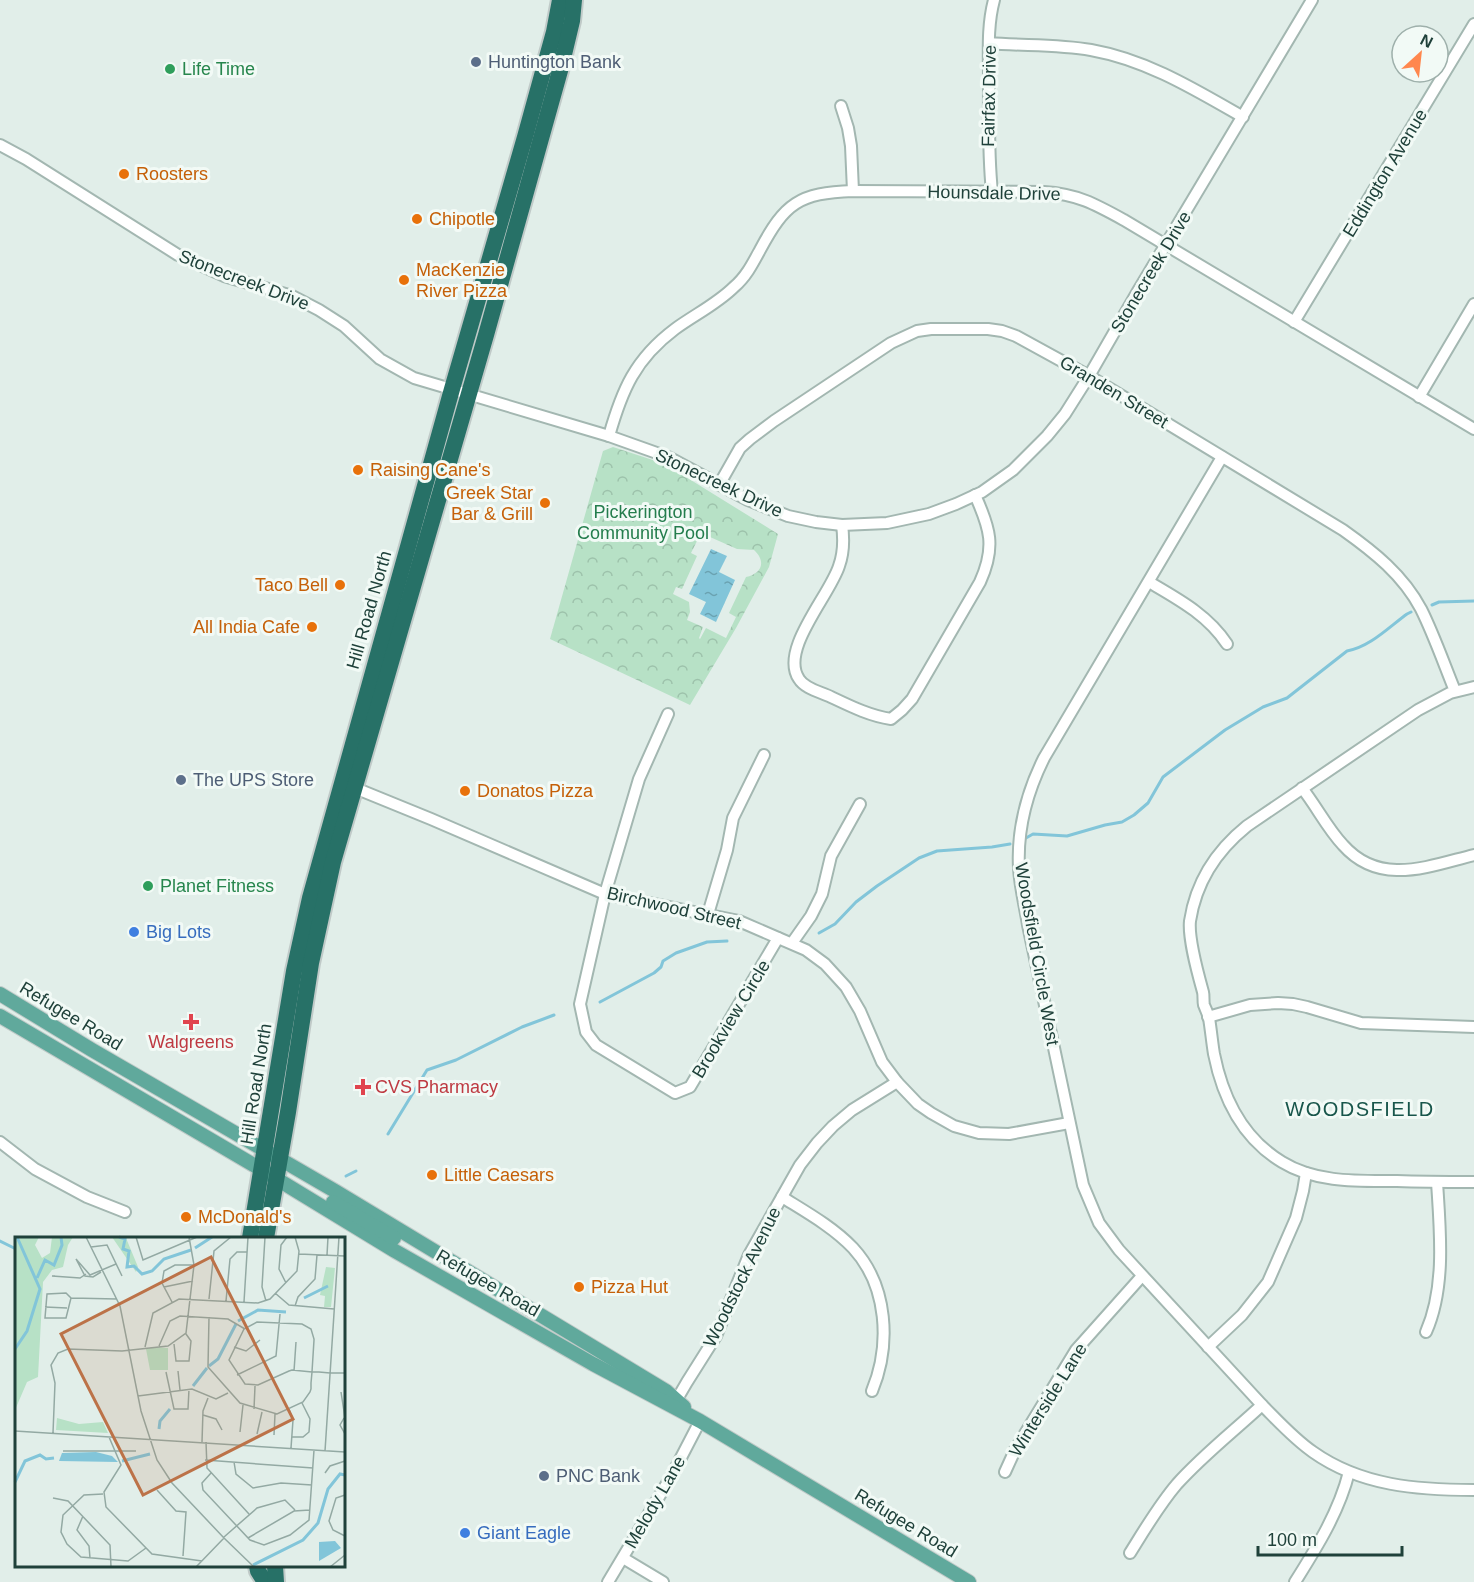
<svg xmlns="http://www.w3.org/2000/svg" width="1474" height="1582" font-family="Helvetica,sans-serif">
  <style>
    .park { fill: url(#park-crowns); fill-rule: evenodd }
    .water { fill: url(#water-ripples) }
    .lines { fill: none; stroke-linecap: round; stroke-linejoin: round }
    .stream { stroke: #82c5d9; stroke-width: 3 }
    .minor-casing { stroke: #a3b7b1; stroke-width: 14 }
    .major-casing { stroke: #c0cac8; stroke-width: 16 }
    .highway-casing { stroke: #c0cac8; stroke-width: 20 }
    .minor { stroke: #fff; stroke-width: 10 }
    .major { stroke: #60a99c; stroke-width: 14 }
    .highway { stroke: #277167; stroke-width: 16 }
    .service-dot { fill: #5c6f8a; stroke: #f2faf6; stroke-width: 2 }
    .leisure-dot { fill: #2e9e5b; stroke: #f2faf6; stroke-width: 2 }
    .food-dot { fill: #e8710a; stroke: #f2faf6; stroke-width: 2 }
    .shop-dot { fill: #3f7fe0; stroke: #f2faf6; stroke-width: 2 }
    .health-dot { fill: #e0444e; stroke: #f2faf6; stroke-width: 2 }
    .labels { text-anchor: middle; dominant-baseline: central; stroke-width: 6; stroke-linejoin: round; paint-order: stroke }
    .service-label { font-size: 18px; fill: #4e5e75; stroke: #f2faf6; text-anchor: start }
    .leisure-label { font-size: 18px; fill: #27864d; stroke: #f2faf6; text-anchor: start }
    .street-label { font-size: 18px; fill: #1f413a; stroke: #f2faf6 }
    .food-label { font-size: 18px; fill: #c56008; stroke: #f2faf6; text-anchor: start }
    .park-label { font-size: 18px; fill: #247d4d; stroke: #f2faf6 }
    .shop-label { font-size: 18px; fill: #366cbe; stroke: #f2faf6; text-anchor: start }
    .health-label { font-size: 18px; fill: #be3a42; stroke: #f2faf6 }
    .neighbourhood-label { font-size: 20px; letter-spacing: 1.5px; fill: #18564b; stroke: #f2faf6 }
    .inset-river { fill: none; stroke: #82c5d9; stroke-width: 3 }
    .inset-road { fill: none; stroke: #93a9a3; stroke-width: 1.5 }
    .view { fill: #bc7248; fill-opacity: 0.15; stroke: #bc7248; stroke-width: 3 }
    .inset-edge { fill: none; stroke: #1f413a; stroke-width: 3 }
  </style>
  <defs>
    <pattern id="park-crowns" width="20" height="18" patternUnits="userSpaceOnUse" patternTransform="scale(1.5)"><rect width="20" height="18" fill="#b7e1c6"/><path d="M2 6a3 3 0 1 1 6 0M12 15a3 3 0 1 1 6 0" fill="none" stroke="#9dc2ab"/></pattern>
    <pattern id="water-ripples" width="26" height="14" patternUnits="userSpaceOnUse" patternTransform="scale(1.5)"><rect width="26" height="14" fill="#82c5d9"/><path d="M2 4q2-2 4 0t4 0M15 11q2-2 4 0t4 0" fill="none" stroke="#6aa2b1"/></pattern>
  </defs>
  <rect width="100%" height="100%" fill="#e1eee9"/>
  <path class="park" d="M613 447 665 464 778 534 769 567 736 628 690 705 550 639 603 451ZM701 533 737 549 754 550C767 562 761 574 746 577L729 613 736 617 726 638 706 628 700 639 699 638 703 627 687 620 690 612 689 602 673 594 676 587 682 589 697 556 691 553Z"/>
  <polygon class="water" points="711,549 727,556 719,572 735,580 716,622 700,614 706,602 689,594"/>
  <g class="lines">
    <g class="stream">
      <polyline points="1432,605 1439,602 1474,601"/>
      <path d="M1026 838 1033 834 1067 836 1105 825 1122 822 1134 815 1148 803 1163 777 1225 730 1263 707 1287 698 1347 651C1370 647 1389 627 1407 614L1411 612"/>
      <polyline points="819,933 835,924 856,902 877,886 919,858 937,851 992,847 1010,844"/>
      <polyline points="600,1002 654,973 661,967 663,961 676,953 707,942 727,941"/>
      <polyline points="388,1134 427,1070 456,1060 522,1027 554,1015"/>
      <polyline points="346,1176 356,1171"/>
      <polyline points="0,1241 16,1249"/>
    </g>
    <defs>
      <g id="minor">
        <path d="M989 43C1023 46 1057 44 1091 50 1147 60 1194 89 1243 117"/>
        <polyline points="841,106 848,128 851,146 853,191"/>
        <polyline points="0,145 26,159 178,255 224,276 292,296 319,310 344,326 380,359 414,378 609,436 668,457 748,500 788,516 816,522 842,525 887,523 929,514 956,504 982,492 1013,470 1047,436 1065,414 1089,376 1138,291 1312,0"/>
        <path d="M992 192C988 154 989 117 989 79 989 53 987 26 994 0"/>
        <polyline points="1294,322 1474,24"/>
        <polyline points="1419,397 1474,304"/>
        <path d="M609 436C622 390 635 359 675 329 694 315 717 304 734 287 746 277 753 263 760 250 785 203 799 193 853 191L1044 192C1077 194 1095 204 1124 220L1474 429"/>
        <path d="M1222 457 1044 758C1027 792 1017 830 1019 868 1020 887 1025 906 1028 925L1083 1185 1099 1223 1119 1250 1262 1405C1278 1421 1294 1439 1313 1452 1361 1486 1418 1490 1474 1490"/>
        <path d="M719 485 740 448 750 439 774 421 891 343 917 331 931 329H988L1002 331 1016 336 1089 376 1343 530C1374 552 1403 575 1421 609 1434 635 1444 664 1455 691"/>
        <path d="M842 525C844 539 844 552 839 566 830 595 779 650 799 679 805 689 821 692 831 697 850 706 870 716 891 719L902 710 912 699 980 582C996 547 990 528 975 495"/>
        <path d="M1149 582C1178 599 1208 615 1227 644"/>
        <path d="M1474 687 1450 693 1418 710 1247 826C1216 851 1196 882 1190 921 1188 939 1198 974 1203 992 1204 996 1203 1001 1204 1005 1206 1010 1208 1014 1209 1018 1211 1030 1212 1042 1214 1054 1223 1099 1242 1138 1282 1162 1316 1183 1358 1181 1397 1181 1423 1182 1448 1182 1474 1182"/>
        <polyline points="668,714 639,779 605,894 580,1004 586,1032 596,1045 675,1093 690,1087 778,938"/>
        <polyline points="350,786 431,819 605,894 739,921 806,950 825,964 846,987 860,1011 882,1062 897,1082 918,1104 931,1113 954,1126 979,1133 1009,1134 1069,1123"/>
        <path d="M1302 788C1317 807 1327 828 1343 845 1380 887 1429 866 1474 855"/>
        <polyline points="708,914 727,850 733,818 764,755"/>
        <polyline points="792,943 811,916 822,894 831,856 860,804"/>
        <polyline points="1208,1017 1250,1005 1278,1003 1293,1004 1307,1007 1361,1023 1474,1027"/>
        <polyline points="0,1142 35,1169 87,1197 125,1212"/>
        <path d="M782 1197C806 1212 833 1227 853 1248 888 1286 891 1345 872 1391"/>
        <path d="M1426 1332C1446 1287 1440 1230 1437 1182"/>
        <polyline points="1208,1347 1242,1315 1268,1282 1296,1218 1303,1191 1306,1173"/>
        <polyline points="673,1406 687,1382 716,1336 749,1255 800,1165 817,1143 833,1126 852,1110 897,1082"/>
        <polyline points="1005,1472 1015,1450 1076,1350 1142,1276"/>
        <path d="M1130 1553C1145 1529 1159 1505 1177 1484 1203 1455 1234 1431 1262 1405"/>
        <polyline points="623,1558 663,1582"/>
        <polyline points="608,1582 672,1475 700,1421"/>
        <path d="M1295 1582C1317 1547 1339 1512 1349 1472"/>
      </g>
      <g id="major">
        <polyline points="0,994 92,1050 335,1191 666,1391 684,1407"/>
        <polyline points="0,1016 262,1170 395,1251 593,1364 700,1421 969,1582"/>
        <polyline points="333,1202 394,1238"/>
      </g>
      <g id="highway">
        <polyline points="250,1238 294,971 310,898 452,389 525,137 554,32 560,0"/>
        <polyline points="266,1238 288,1112 311,963 333,862 486,335 561,67 572,21 574,0"/>
        <polyline points="257,1566 258,1571 265,1582"/>
        <polyline points="275,1566 276,1582"/>
      </g>
    </defs>
    <use href="#minor" class="minor-casing"/>
    <use href="#major" class="major-casing"/>
    <use href="#highway" class="highway-casing"/>
    <use href="#minor" class="minor"/>
    <use href="#major" class="major"/>
    <use href="#highway" class="highway"/>
  </g>
  <g class="service-dot">
    <circle cx="476" cy="62" r="6"/>
    <circle cx="181" cy="780" r="6"/>
    <circle cx="544" cy="1476" r="6"/>
  </g>
  <g class="leisure-dot">
    <circle cx="170" cy="69" r="6"/>
    <circle cx="148" cy="886" r="6"/>
  </g>
  <g class="food-dot">
    <circle cx="124" cy="174" r="6"/>
    <circle cx="417" cy="219" r="6"/>
    <circle cx="404" cy="280" r="6"/>
    <circle cx="358" cy="470" r="6"/>
    <circle cx="545" cy="503" r="6"/>
    <circle cx="340" cy="585" r="6"/>
    <circle cx="312" cy="627" r="6"/>
    <circle cx="465" cy="791" r="6"/>
    <circle cx="432" cy="1175" r="6"/>
    <circle cx="186" cy="1217" r="6"/>
    <circle cx="579" cy="1287" r="6"/>
  </g>
  <g class="shop-dot">
    <circle cx="134" cy="932" r="6"/>
    <circle cx="465" cy="1533" r="6"/>
  </g>
  <g class="health-dot">
    <path d="M188 1013h6v6h6v6h-6v6h-6v-6h-6v-6h6z"/>
    <path d="M360 1078h6v6h6v6h-6v6h-6v-6h-6v-6h6z"/>
  </g>
  <g class="labels">
    <g class="service-label">
      <text x="488" y="62">Huntington Bank</text>
      <text x="193" y="780">The UPS Store</text>
      <text x="556" y="1476">PNC Bank</text>
    </g>
    <g class="leisure-label">
      <text x="182" y="69">Life Time</text>
      <text x="160" y="886">Planet Fitness</text>
    </g>
    <g class="street-label">
      <text transform="translate(989 96) rotate(-89)">Fairfax Drive</text>
      <text transform="translate(1385 173) rotate(-59)">Eddington Avenue</text>
      <text transform="translate(994 193) rotate(1)">Hounsdale Drive</text>
      <text transform="translate(1151 272) rotate(-59)">Stonecreek Drive</text>
      <text transform="translate(244 280) rotate(21)">Stonecreek Drive</text>
      <text transform="translate(1114 392) rotate(31)">Granden Street</text>
      <text transform="translate(719 483) rotate(25)">Stonecreek Drive</text>
      <text transform="translate(369 610) rotate(-74)">Hill Road North</text>
      <text transform="translate(674 908) rotate(13)">Birchwood Street</text>
      <text transform="translate(1037 954) rotate(80)">Woodsfield Circle West</text>
      <text transform="translate(71 1016) rotate(31)">Refugee Road</text>
      <text transform="translate(731 1019) rotate(-59)">Brookview Circle</text>
      <text transform="translate(256 1084) rotate(-81)">Hill Road North</text>
      <text transform="translate(742 1277) rotate(-64)">Woodstock Avenue</text>
      <text transform="translate(488 1283) rotate(30)">Refugee Road</text>
      <text transform="translate(1048 1400) rotate(-58)">Winterside Lane</text>
      <text transform="translate(655 1502) rotate(-60)">Melody Lane</text>
      <text transform="translate(906 1523) rotate(31)">Refugee Road</text>
    </g>
    <g class="food-label">
      <text x="136" y="174">Roosters</text>
      <text x="429" y="219">Chipotle</text>
      <text x="416" y="270">MacKenzie<tspan x="416" dy="21">River Pizza</tspan></text>
      <text x="370" y="470">Raising Cane's</text>
      <text x="533" y="493" text-anchor="end">Greek Star<tspan x="533" dy="21">Bar &amp; Grill</tspan></text>
      <text x="328" y="585" text-anchor="end">Taco Bell</text>
      <text x="300" y="627" text-anchor="end">All India Cafe</text>
      <text x="477" y="791">Donatos Pizza</text>
      <text x="444" y="1175">Little Caesars</text>
      <text x="198" y="1217">McDonald's</text>
      <text x="591" y="1287">Pizza Hut</text>
    </g>
    <g class="park-label">
      <text x="643" y="512">Pickerington<tspan x="643" dy="21">Community Pool</tspan></text>
    </g>
    <g class="shop-label">
      <text x="146" y="932">Big Lots</text>
      <text x="477" y="1533">Giant Eagle</text>
    </g>
    <g class="health-label">
      <text x="191" y="1042">Walgreens</text>
      <text x="375" y="1087" text-anchor="start">CVS Pharmacy</text>
    </g>
    <g class="neighbourhood-label">
      <text x="1360" y="1109">WOODSFIELD</text>
    </g>
  </g>
  <g transform="translate(15 1237)">
    <rect width="330" height="330" fill="#e1eee9"/>
    <path d="M0 0H7L1 4 20 34 13 133 0 132ZM42 181 64 187 88 185 93 196 41 193Z" fill="#b7e1c6"/>
    <path d="M7 0H24L20 8 27 21 35 16 37 0H58L53 8 48 30 37 33 28 45 23 140 12 145 0 173V96L13 76 16 41 0 12V5ZM97 0 111 1 123 30 121 35Z" fill="#b7e1c6"/>
    <path d="M311 30 320 31 316 70H309L310 59 305 58ZM138 110 153 111V133H135L131 112Z" fill="#b7e1c6"/>
    <path d="M81 215 97 219 103 225 44 224 47 216ZM320 304 326 311 304 324V305Z" fill="#82c5d9"/>
    <path class="inset-river" d="M104 0 110 2 108 12 114 14 112 30 119 29 127 37 137 34 149 22 176 13M180 11 197 0M22 41 30 23 39 28 47 8 46 0M289 61 313 49M223 84 243 73 271 75M0 112 12 94 25 52 2 0M194 129 203 122 221 87M178 149 192 131M144 192 145 184 155 172M107 224 135 217M0 245 10 224 25 218 31 222 39 221M238 328 288 303 303 286 313 252 325 237 330 238"/>
    <path class="inset-road" d="M71 0 105 69 126 174 142 223 157 246 209 301M121 0 128 23 182 0M250 0 247 50 251 64M76 10 92 8 107 39M284 17 330 19M312 18 313 0M86 35 78 40 70 39 61 22 75 38 101 27M40 39H37L65 41 71 37M271 46 264 32 266 8 272 0M149 50 178 44M51 56 56 61 51 81H30L32 57ZM260 56 274 68 319 72M56 61 102 62M194 62 199 14 216 0M211 64 215 22 222 15H232M157 65 147 46 149 34 160 28H179M229 65 233 0M280 69 283 60 300 42 302 18M30 70 52 71M194 80 193 130 225 166 262 177 288 165 295 155 296 152V146L297 135 299 103V102L296 92 287 87 242 85 229 92 214 123 230 147 243 148 274 134 277 133 297 135H304L315 136H330M159 107 161 124H174L176 104 171 97M144 109 155 84 165 79 213 82 230 92M130 110 138 76 164 62 243 66 255 62 282 34 284 14 280 0M219 110 231 114 245 103M163 134 165 153M279 134 281 105M151 135 159 172H173L174 152M222 138 261 119 265 77M326 155 330 181M123 159 177 152 201 162 213 156M239 172 240 149M274 172 278 183 276 211M188 178 201 182 207 193M329 181 325 188 330 197M0 194 330 215M225 195 228 168M38 196 40 146 36 128 43 116 53 112 107 114 153 109 171 96 179 28 174 0M242 197 247 175M259 198 260 177M94 200 106 228 89 255 91 270 137 317 187 324M277 200H288L294 195 295 182 287 166M187 205 188 174 193 161M191 205 192 231 234 277M48 214H121M310 214 324 0M190 223 298 231M219 225 221 237 238 251 266 246 297 248M196 236 187 246 188 253 235 303 249 308 275 298 294 283 299 213M310 236 315 229 330 224M142 253 161 274 171 275 168 319M88 257 69 258 48 278 46 295 52 307 66 320 113 324 131 311M330 258 321 261 314 284 318 293 330 299M38 261 53 264 95 308 96 330M68 279 62 293 74 309 75 321M209 300 242 271 270 263 280 273M209 301 239 330M233 301 279 274 295 273M181 330 209 301M315 330 330 318"/>
    <path class="view" d="M196 20 278 182 128 258 46 97Z"/>
    <rect width="330" height="330" class="inset-edge"/>
  </g>
  <g transform="translate(1420 54) rotate(27)"><circle r="28" fill="#f2faf6" stroke="#9eb0ab" stroke-width="1.5"/>
  <path d="M0-4.5L10 22L0 15L-10 22Z" fill="#ff874e"/>
  <text y="-9" font-size="16" font-weight="bold" text-anchor="middle" fill="#1f413a">N</text>
  </g>
  <path d="M1258 1546v9h144v-9" fill="none" stroke="#1f413a" stroke-width="3"/>
  <text x="1267" y="1546" font-size="18" fill="#1f413a" stroke="#f2faf6" stroke-width="4.5" paint-order="stroke">100 m</text>
</svg>
